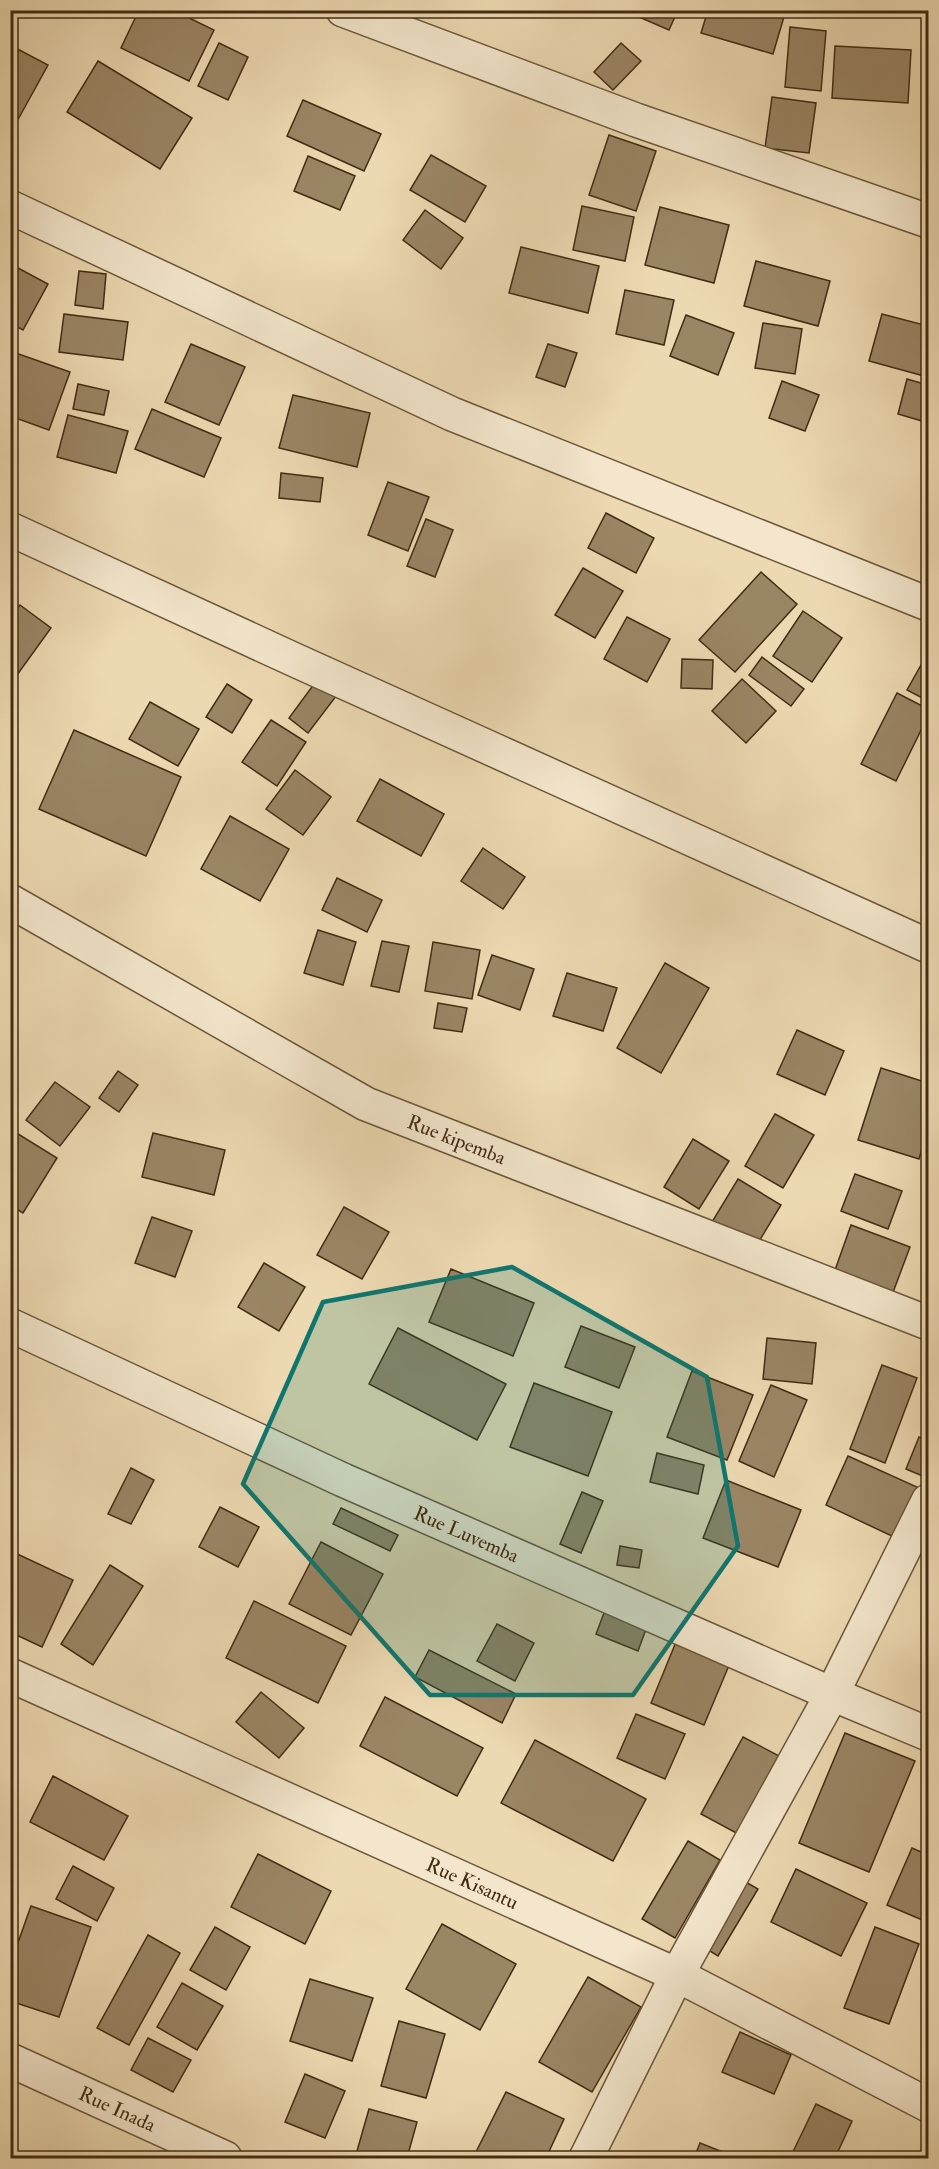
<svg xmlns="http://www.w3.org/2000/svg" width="939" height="2169" font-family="'IM FELL Double Pica',serif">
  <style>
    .building { fill: #9a8565; stroke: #422c12; stroke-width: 1.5 }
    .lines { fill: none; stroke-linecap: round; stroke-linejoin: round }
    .street-casing { stroke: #6c573a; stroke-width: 36 }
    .street { stroke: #f3e6cc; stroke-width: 33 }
    .marked { fill: #0f766e; fill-opacity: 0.2; stroke: #0f766e; stroke-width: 4.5; stroke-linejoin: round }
    .labels { text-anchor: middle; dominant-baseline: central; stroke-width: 6; stroke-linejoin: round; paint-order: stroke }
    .street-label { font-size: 20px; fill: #422c12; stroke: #f3e6cc }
  </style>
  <rect width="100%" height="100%" fill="#ecd8b1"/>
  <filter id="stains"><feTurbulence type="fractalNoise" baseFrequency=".00333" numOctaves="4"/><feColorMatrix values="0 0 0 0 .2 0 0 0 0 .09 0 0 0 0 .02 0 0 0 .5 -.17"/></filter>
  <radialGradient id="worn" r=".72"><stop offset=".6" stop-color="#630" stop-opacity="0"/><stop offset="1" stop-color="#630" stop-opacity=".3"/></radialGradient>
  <g class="building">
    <polygon points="57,10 76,10 74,16"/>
    <polygon points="139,10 173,10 214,30 189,81 121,48"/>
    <polygon points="623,10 678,10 669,30"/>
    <polygon points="708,10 786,10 773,54 701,33"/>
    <polygon points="790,27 826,31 821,91 785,87"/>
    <polygon points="219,43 248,57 228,100 198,86"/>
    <polygon points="621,43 641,61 613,90 594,72"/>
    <polygon points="10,45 48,65 10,134"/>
    <polygon points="835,46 911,50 908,103 832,98"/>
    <polygon points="98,61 192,118 160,169 67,112"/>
    <polygon points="772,97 816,103 809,153 765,148"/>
    <polygon points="303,100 381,134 364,171 287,136"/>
    <polygon points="609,135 656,151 636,211 589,195"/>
    <polygon points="431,155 486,186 465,222 410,190"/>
    <polygon points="308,156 355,176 340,210 294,191"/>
    <polygon points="582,206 634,217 625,261 573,250"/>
    <polygon points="660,207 729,225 714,283 645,265"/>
    <polygon points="425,210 463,238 441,269 403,240"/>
    <polygon points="10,217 21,224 10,243"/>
    <polygon points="521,247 599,266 588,313 509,293"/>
    <polygon points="756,261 830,281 818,326 744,306"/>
    <polygon points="18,268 48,284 23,330 10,323 10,283"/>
    <polygon points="79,271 106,274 103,309 75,305"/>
    <polygon points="625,290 674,300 664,345 616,334"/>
    <polygon points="64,314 128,322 123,360 59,352"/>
    <polygon points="882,314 928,326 928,358 924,376 869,361"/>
    <polygon points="686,315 734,333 718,375 670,356"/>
    <polygon points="763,323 802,329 795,374 755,368"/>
    <polygon points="191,344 245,367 219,425 165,402"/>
    <polygon points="548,344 577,353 565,387 536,377"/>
    <polygon points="10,351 70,372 49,430 10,416"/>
    <polygon points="907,379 928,385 928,397 922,421 898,414"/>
    <polygon points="782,381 819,395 805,431 769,418"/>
    <polygon points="78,384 109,391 104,415 73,409"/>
    <polygon points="293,395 370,413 357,467 279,448"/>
    <polygon points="152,409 221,438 204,477 135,449"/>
    <polygon points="68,415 128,431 116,473 57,457"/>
    <polygon points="281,473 323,478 320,502 279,498"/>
    <polygon points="388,482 429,497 408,551 368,535"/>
    <polygon points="606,513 654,538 636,573 588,548"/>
    <polygon points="426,519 453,530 435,577 407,566"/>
    <polygon points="583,568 623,591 595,638 555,615"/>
    <polygon points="761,572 797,604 735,672 699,640"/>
    <polygon points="20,605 51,628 17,675 10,671 10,617"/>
    <polygon points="803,611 842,638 812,682 773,656"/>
    <polygon points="627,617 670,639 647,682 604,659"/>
    <polygon points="762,657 804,689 791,706 749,675"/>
    <polygon points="682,659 713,660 712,689 681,688"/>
    <polygon points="921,665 928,669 928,701 907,690"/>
    <polygon points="742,679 776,711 746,743 712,711"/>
    <polygon points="317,680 337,695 308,733 289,718"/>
    <polygon points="227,684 252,700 232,733 206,717"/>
    <polygon points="897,693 928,709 928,716 896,781 861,764"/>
    <polygon points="150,702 199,729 178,766 129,739"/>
    <polygon points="271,720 306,742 277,786 242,762"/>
    <polygon points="74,730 181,777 146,856 39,809"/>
    <polygon points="295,770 331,797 303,835 266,809"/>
    <polygon points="380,779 444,814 421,856 357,821"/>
    <polygon points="230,816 289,849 260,901 201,869"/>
    <polygon points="483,848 525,877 503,909 461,881"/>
    <polygon points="337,878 382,900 367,932 322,910"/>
    <polygon points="318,930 356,942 343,985 304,973"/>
    <polygon points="382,941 409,946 399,992 371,986"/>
    <polygon points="433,942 480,950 472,999 425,991"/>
    <polygon points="492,955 534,969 520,1010 478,995"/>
    <polygon points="665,963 709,988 661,1073 617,1048"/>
    <polygon points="567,973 617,988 603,1031 553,1016"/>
    <polygon points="438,1003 467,1008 462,1032 434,1028"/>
    <polygon points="797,1030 844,1051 825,1095 777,1074"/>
    <polygon points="881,1068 928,1083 928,1127 919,1159 858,1140"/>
    <polygon points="118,1071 138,1085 119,1112 99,1098"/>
    <polygon points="55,1082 90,1107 60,1146 26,1120"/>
    <polygon points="775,1114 814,1135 783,1188 745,1166"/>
    <polygon points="10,1129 57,1158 23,1213 10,1205"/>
    <polygon points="153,1133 225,1150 214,1195 142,1177"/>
    <polygon points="693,1139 729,1161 699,1209 664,1187"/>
    <polygon points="855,1174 902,1191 888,1229 841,1211"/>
    <polygon points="738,1179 781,1205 755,1248 712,1222"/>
    <polygon points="344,1207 389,1232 362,1279 317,1255"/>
    <polygon points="152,1217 192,1231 175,1277 135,1263"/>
    <polygon points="851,1225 910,1247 892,1295 834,1273"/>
    <polygon points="264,1263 305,1287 279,1331 238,1307"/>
    <polygon points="451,1269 534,1303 513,1356 429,1322"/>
    <polygon points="581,1326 635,1347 619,1388 565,1367"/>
    <polygon points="398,1328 506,1384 477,1440 369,1384"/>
    <polygon points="767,1338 816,1343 812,1384 763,1379"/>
    <polygon points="882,1365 917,1378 885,1463 850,1449"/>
    <polygon points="692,1371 753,1395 727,1460 667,1437"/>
    <polygon points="534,1383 612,1412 588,1476 510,1447"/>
    <polygon points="771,1385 807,1400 774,1477 739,1461"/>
    <polygon points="919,1437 928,1441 928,1467 925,1477 906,1469"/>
    <polygon points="657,1453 704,1465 698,1494 650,1482"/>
    <polygon points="848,1456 917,1487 894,1537 826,1505"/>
    <polygon points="131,1468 154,1480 131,1524 108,1514"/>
    <polygon points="726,1480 801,1510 778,1567 703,1538"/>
    <polygon points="582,1492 603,1501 581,1553 560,1544"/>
    <polygon points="220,1507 259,1527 238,1567 199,1547"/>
    <polygon points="341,1508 398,1535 390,1551 333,1524"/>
    <polygon points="321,1542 383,1574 351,1635 289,1604"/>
    <polygon points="620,1546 642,1550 639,1568 617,1565"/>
    <polygon points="13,1552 73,1580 42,1647 10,1632 10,1557"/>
    <polygon points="110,1565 143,1586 93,1665 61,1644"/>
    <polygon points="254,1601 346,1646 318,1703 226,1658"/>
    <polygon points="607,1605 649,1621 638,1651 596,1634"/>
    <polygon points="497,1624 534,1643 515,1681 477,1661"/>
    <polygon points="676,1642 730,1663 704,1725 651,1703"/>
    <polygon points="429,1650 516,1694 502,1723 415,1677"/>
    <polygon points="261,1692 304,1728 279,1758 236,1722"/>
    <polygon points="385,1697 483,1748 457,1796 360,1746"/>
    <polygon points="636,1714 685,1734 665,1779 617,1758"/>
    <polygon points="845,1733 915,1761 869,1872 799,1843"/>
    <polygon points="743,1737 783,1758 740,1835 701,1814"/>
    <polygon points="535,1740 646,1799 613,1861 501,1803"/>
    <polygon points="53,1776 128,1816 104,1860 30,1822"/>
    <polygon points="928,1823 928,1839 923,1837"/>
    <polygon points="688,1841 720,1860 675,1938 642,1919"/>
    <polygon points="912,1848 928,1855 928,1918 927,1922 887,1905"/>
    <polygon points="258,1854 331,1891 305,1944 231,1907"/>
    <polygon points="73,1866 114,1888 97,1921 56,1899"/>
    <polygon points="796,1869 867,1903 841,1956 771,1922"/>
    <polygon points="744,1881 758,1889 718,1956 705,1948"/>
    <polygon points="31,1906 91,1927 59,2017 10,2001 10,1965"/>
    <polygon points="442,1924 516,1964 480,2030 406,1989"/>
    <polygon points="215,1927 250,1947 226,1990 190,1970"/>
    <polygon points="875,1927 919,1944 889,2024 844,2008"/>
    <polygon points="148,1935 180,1953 129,2045 97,2028"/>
    <polygon points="588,1977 641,2007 592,2092 539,2062"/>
    <polygon points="310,1979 373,1998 352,2061 290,2041"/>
    <polygon points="182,1983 223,2006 197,2050 157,2027"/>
    <polygon points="399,2021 445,2034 426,2098 381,2086"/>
    <polygon points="740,2032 791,2055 774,2094 722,2072"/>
    <polygon points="148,2038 191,2060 173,2092 131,2070"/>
    <polygon points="305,2074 345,2091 325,2138 285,2122"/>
    <polygon points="506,2092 564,2119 546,2158 473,2158"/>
    <polygon points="816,2104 852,2121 835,2158 790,2158"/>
    <polygon points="369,2109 417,2122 407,2158 355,2158"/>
    <polygon points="700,2143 738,2158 694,2158"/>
  </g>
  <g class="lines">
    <defs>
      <g id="street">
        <polyline points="343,10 636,120 928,221"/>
        <polyline points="10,207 452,414 928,604"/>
        <polyline points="10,529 297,661 928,946"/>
        <path id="s1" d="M10 901 366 1104 928 1323"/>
        <path id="s2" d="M10 1325 343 1480 832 1694 928 1734"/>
        <path id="s3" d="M10 1675 677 1975 928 2105"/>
        <path id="s4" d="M10 2060 225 2158"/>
        <polyline points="586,2158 677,1975 832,1694 928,1501"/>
      </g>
    </defs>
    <use href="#street" class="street-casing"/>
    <use href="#street" class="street"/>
  </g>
  <path class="marked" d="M512 1267 707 1377 738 1546 633 1695H430L243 1484 323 1302Z"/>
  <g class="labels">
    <g class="street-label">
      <text stroke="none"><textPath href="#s1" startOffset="507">Rue kipemba</textPath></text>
      <text stroke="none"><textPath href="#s2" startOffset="502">Rue Luvemba</textPath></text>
      <text stroke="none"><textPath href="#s3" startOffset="507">Rue Kisantu</textPath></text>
      <text stroke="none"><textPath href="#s4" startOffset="118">Rue Inada</textPath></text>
    </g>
  </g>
  <rect width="939" height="2169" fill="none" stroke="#ecd8b1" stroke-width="36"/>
  <rect x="12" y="12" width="915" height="2145" fill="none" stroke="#422c12" stroke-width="3"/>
  <rect x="18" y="18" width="903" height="2133" fill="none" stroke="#422c12" stroke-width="1.5"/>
  <rect width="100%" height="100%" filter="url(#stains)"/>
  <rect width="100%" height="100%" fill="url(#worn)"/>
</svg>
